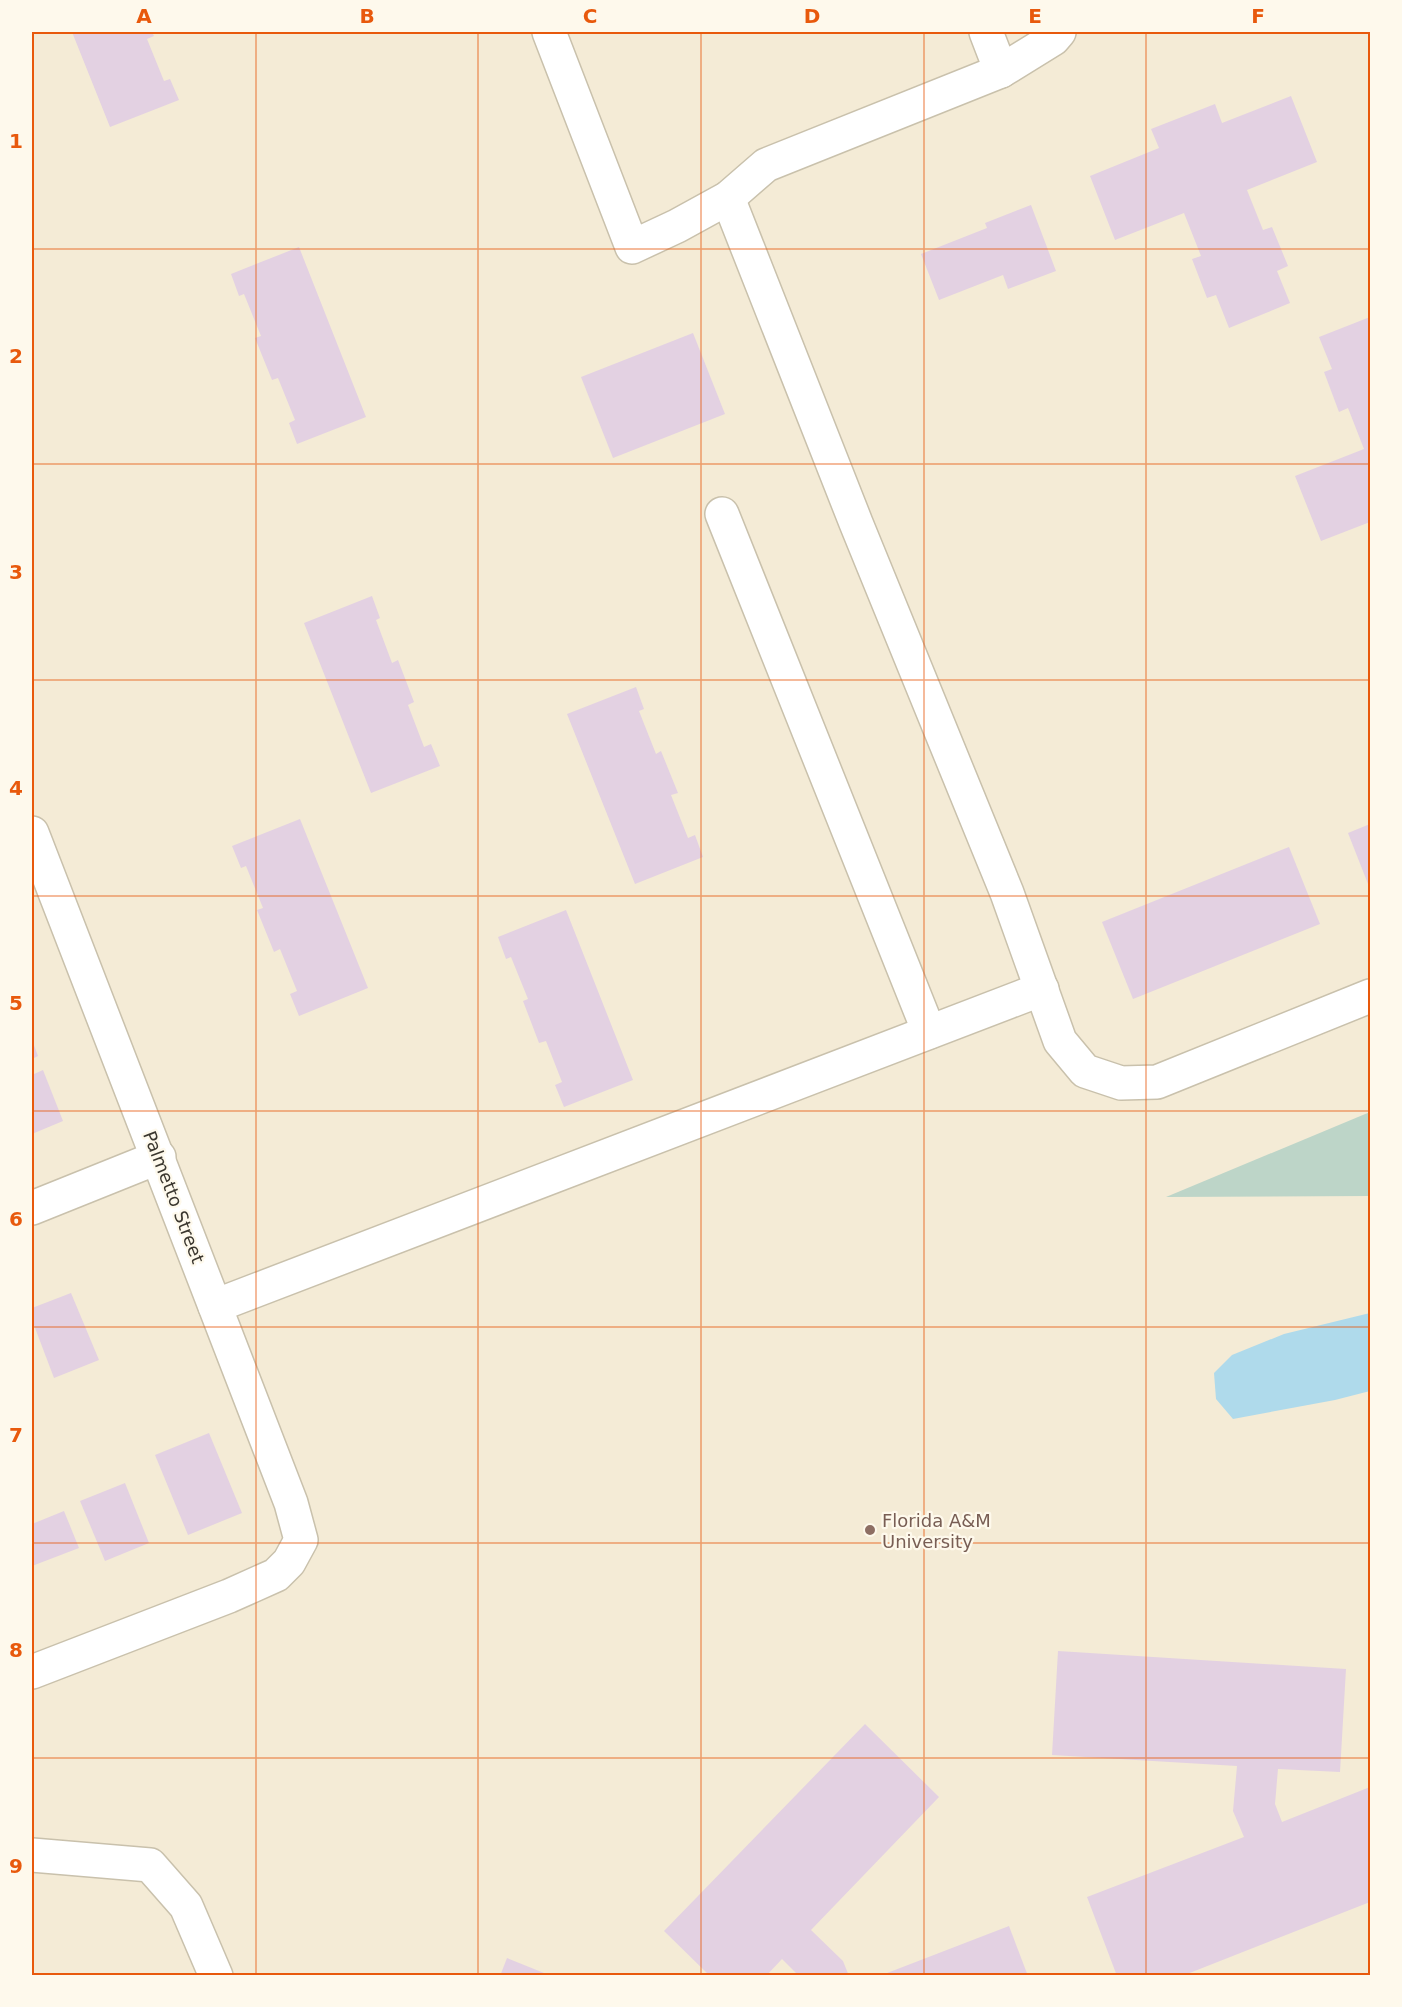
<svg xmlns="http://www.w3.org/2000/svg" width="1402" height="2007" font-family="'DejaVu Sans',sans-serif">
  <style>
    .green { fill: #bdd5c8 }
    .water { fill: #afdaeb }
    .building { fill: #e3d1e2 }
    .lines { fill: none; stroke-linecap: round; stroke-linejoin: round }
    .minor-casing { stroke: #c9c1ac; stroke-width: 36 }
    .minor { stroke: #fff; stroke-width: 33 }
    .grid { fill: none; stroke: #e8590c; stroke-width: 1.5; stroke-opacity: 0.55 }
    .education-dot { fill: #8d6e63; stroke: #fef9ec; stroke-width: 2 }
    .labels { text-anchor: middle; dominant-baseline: central; stroke-width: 4.5; stroke-linejoin: round; paint-order: stroke }
    .street-label { font-size: 18px; fill: #3b372f; stroke: #fef9ec }
    .education-label { font-size: 18px; fill: #785e54; stroke: #fef9ec; text-anchor: start }
    .neatline { fill: none; stroke: #e8590c; stroke-width: 2 }
    .grid-label { font-size: 20px; text-anchor: middle; font-weight: bold; fill: #e8590c }
  </style>
  <rect width="100%" height="100%" fill="#f4ebd6"/>
  <polygon class="green" points="1370,1112 1370,1196 1166,1197"/>
  <polygon class="water" points="1370,1313 1370,1391 1335,1400 1233,1419 1216,1399 1214,1373 1232,1355 1284,1334"/>
  <g class="building">
    <polygon points="72,32 152,32 154,36 147,39 164,81 170,79 179,100 110,127"/>
    <polygon points="1291,96 1317,162 1247,190 1263,230 1272,227 1288,266 1277,271 1290,303 1229,328 1216,295 1207,298 1192,259 1201,256 1184,213 1115,240 1090,176 1159,148 1151,129 1215,104 1222,123"/>
    <polygon points="1031,205 1056,271 1008,289 1003,275 939,300 921,254 987,228 985,223"/>
    <polygon points="299,247 366,417 297,444 289,423 295,420 278,378 272,380 255,338 261,336 244,294 239,296 231,274"/>
    <polygon points="1370,317 1370,522 1321,541 1295,476 1364,449 1348,408 1339,412 1324,372 1332,369 1319,337"/>
    <polygon points="693,333 725,414 613,458 581,377"/>
    <polygon points="372,596 380,618 376,620 392,663 398,660 414,702 408,705 424,747 431,744 440,766 371,793 304,623"/>
    <polygon points="636,687 644,709 639,711 656,754 661,751 678,793 671,795 688,838 695,835 703,857 635,884 567,714"/>
    <polygon points="300,819 368,988 299,1016 290,994 297,991 280,949 274,952 257,910 263,908 246,866 241,868 232,846"/>
    <polygon points="1370,824 1370,889 1348,833"/>
    <polygon points="1289,847 1320,924 1133,999 1102,922"/>
    <polygon points="566,910 633,1080 564,1107 555,1085 562,1082 546,1041 539,1043 523,1001 528,999 511,957 506,959 498,937"/>
    <polygon points="32,1040 38,1056 32,1059"/>
    <polygon points="43,1070 63,1121 32,1134 32,1075"/>
    <polygon points="71,1293 99,1360 54,1378 32,1320 32,1308"/>
    <polygon points="209,1433 242,1513 188,1535 155,1455"/>
    <polygon points="125,1483 149,1543 105,1561 80,1501"/>
    <polygon points="64,1511 79,1548 32,1566 32,1524"/>
    <polygon points="1058,1651 1346,1669 1340,1772 1278,1769 1275,1804 1282,1822 1370,1787 1370,1902 1182,1976 1117,1976 1087,1897 1244,1837 1233,1811 1237,1766 1052,1755"/>
    <polygon points="865,1724 939,1797 811,1930 843,1961 849,1976 799,1976 782,1959 766,1976 710,1976 664,1931"/>
    <polygon points="1009,1926 1028,1976 882,1976 882,1975"/>
    <polygon points="507,1958 549,1975 549,1976 500,1976"/>
  </g>
  <g class="lines">
    <defs>
      <g id="minor">
        <polyline points="549,32 632,247 677,226 728,198 766,165 1001,71 1053,39 1059,32"/>
        <polyline points="986,32 1001,71"/>
        <polyline points="728,198 856,523 1007,893 1060,1041 1085,1071 1121,1083 1157,1082 1370,996"/>
        <polyline points="722,514 929,1032"/>
        <polyline points="32,833 291,1503 301,1540 289,1562 276,1575 229,1596 32,1672"/>
        <polyline points="32,1208 159,1157"/>
        <polyline points="215,1306 1042,989"/>
        <polyline points="32,1855 150,1865 186,1906 216,1976"/>
      </g>
    </defs>
    <use href="#minor" class="minor-casing"/>
    <use href="#minor" class="minor"/>
  </g>
  <path class="grid" d="M256 32V1976M478 32V1976M701 32V1976M924 32V1976M1146 32V1976M32 249H1370M32 464H1370M32 680H1370M32 896H1370M32 1111H1370M32 1327H1370M32 1543H1370M32 1758H1370"/>
  <circle class="education-dot" cx="870" cy="1530" r="6"/>
  <g class="labels">
    <g class="street-label">
      <text transform="translate(174 1197) rotate(69)">Palmetto Street</text>
    </g>
    <g class="education-label">
      <text x="882" y="1520">Florida A&amp;M<tspan x="882" dy="21">University</tspan></text>
    </g>
  </g>
  <rect width="1402" height="2007" fill="none" stroke="#fef9ec" stroke-width="66"/>
  <rect x="33" y="33" width="1336" height="1941" class="neatline"/>
  <g class="grid-label">
    <text x="144" y="23">A</text>
    <text x="367" y="23">B</text>
    <text x="590" y="23">C</text>
    <text x="812" y="23">D</text>
    <text x="1035" y="23">E</text>
    <text x="1258" y="23">F</text>
    <text x="16" y="148">1</text>
    <text x="16" y="363">2</text>
    <text x="16" y="579">3</text>
    <text x="16" y="795">4</text>
    <text x="16" y="1010">5</text>
    <text x="16" y="1226">6</text>
    <text x="16" y="1442">7</text>
    <text x="16" y="1657">8</text>
    <text x="16" y="1873">9</text>
  </g>
</svg>
